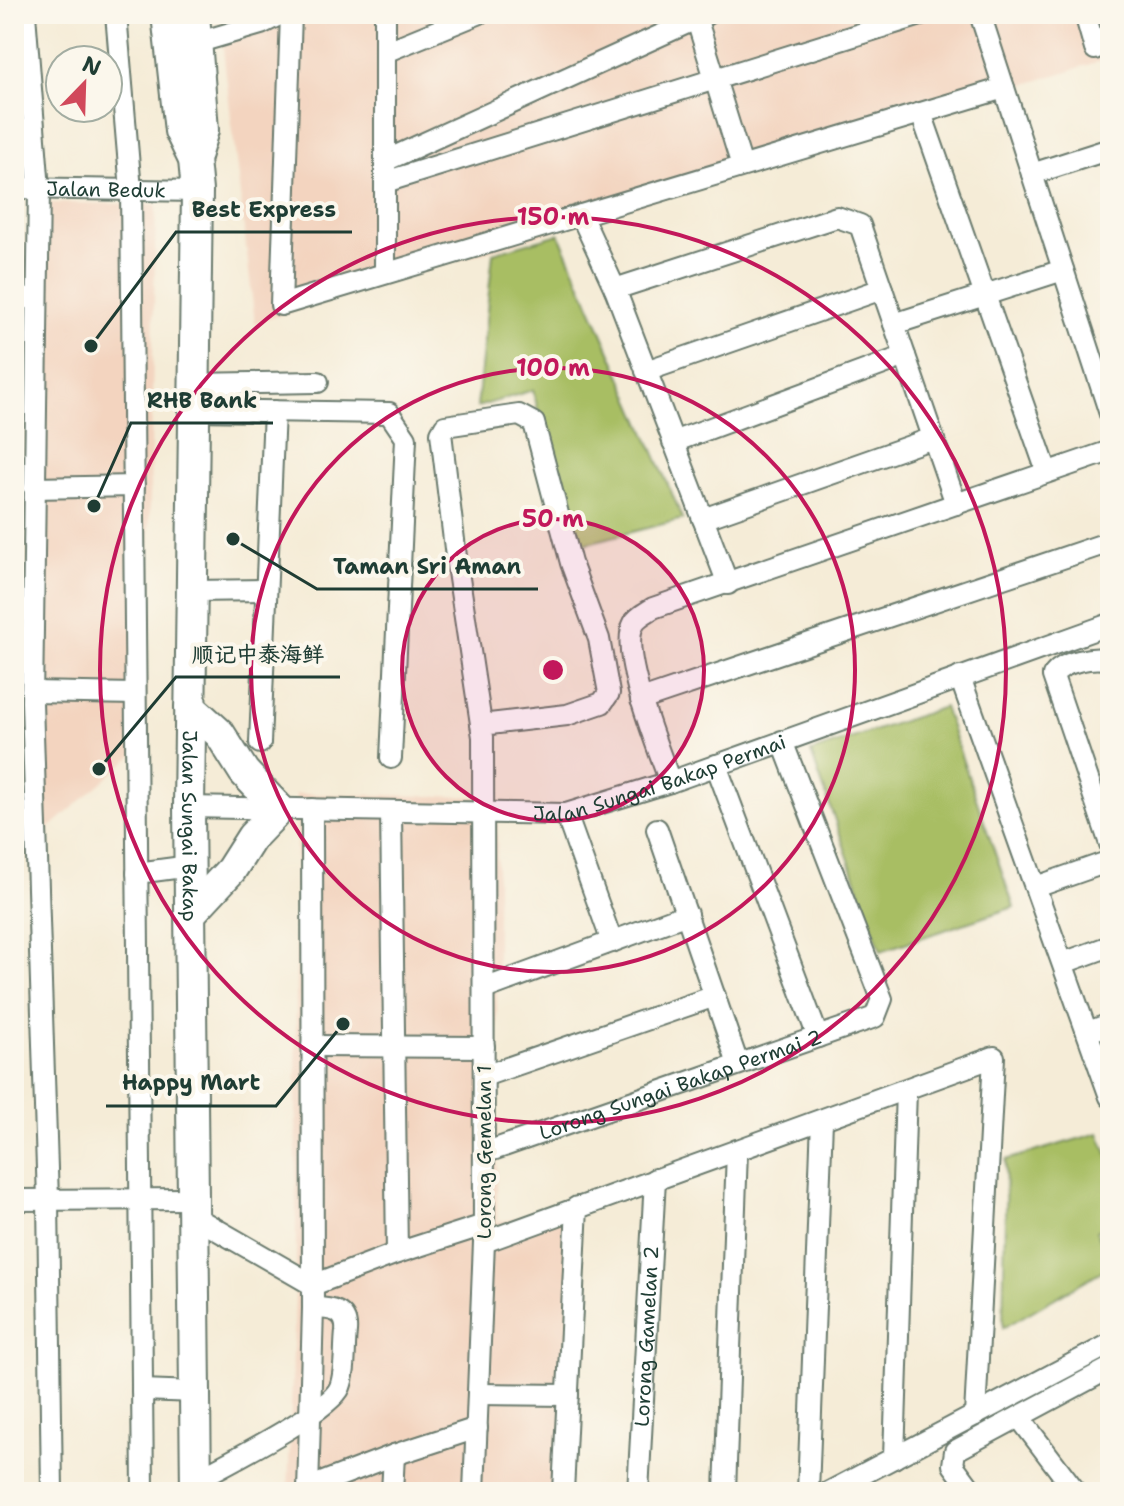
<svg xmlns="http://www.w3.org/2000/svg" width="1124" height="1506" font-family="'Shantell Sans','LXGW WenKai TC',sans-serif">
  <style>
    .built { fill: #f3d4bf }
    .green { fill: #a8be63; stroke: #647e4c; stroke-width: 2 }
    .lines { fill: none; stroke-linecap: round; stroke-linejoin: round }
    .minor-casing { stroke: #6a7a6d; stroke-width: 24 }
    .highway-casing { stroke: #6a7a6d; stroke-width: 34 }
    .minor { stroke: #fff; stroke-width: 20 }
    .highway { stroke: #fff; stroke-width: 30 }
    .ring { fill: none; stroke: #c2185b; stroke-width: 4 }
    .labels { text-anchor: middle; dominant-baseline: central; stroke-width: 8; stroke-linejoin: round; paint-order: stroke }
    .street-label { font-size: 20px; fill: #1f3d34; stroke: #fbf7ec }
    .centre { fill: #c2185b; stroke: #fbf7ec; stroke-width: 4 }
    .ring-label { font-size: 24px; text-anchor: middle; font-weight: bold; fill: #c2185b; stroke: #fbf7ec; stroke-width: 8; stroke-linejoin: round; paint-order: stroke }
    .leader { fill: none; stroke: #1f3d34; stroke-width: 3 }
    .callout-dot { fill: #1f3d34; stroke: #fbf7ec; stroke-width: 3 }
    .callout-label { font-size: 22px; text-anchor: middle; font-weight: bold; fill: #1f3d34; stroke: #fbf7ec; stroke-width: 8; stroke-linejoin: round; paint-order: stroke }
  </style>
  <rect width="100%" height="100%" fill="#fbf7ec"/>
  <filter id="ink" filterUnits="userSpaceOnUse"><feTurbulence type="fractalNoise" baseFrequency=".0125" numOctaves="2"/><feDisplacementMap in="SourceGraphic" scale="16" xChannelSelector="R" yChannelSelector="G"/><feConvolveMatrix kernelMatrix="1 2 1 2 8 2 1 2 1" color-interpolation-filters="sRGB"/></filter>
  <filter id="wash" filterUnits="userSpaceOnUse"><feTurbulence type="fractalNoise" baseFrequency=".006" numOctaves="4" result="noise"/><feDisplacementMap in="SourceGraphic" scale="32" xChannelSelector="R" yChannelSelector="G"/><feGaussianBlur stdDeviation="1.8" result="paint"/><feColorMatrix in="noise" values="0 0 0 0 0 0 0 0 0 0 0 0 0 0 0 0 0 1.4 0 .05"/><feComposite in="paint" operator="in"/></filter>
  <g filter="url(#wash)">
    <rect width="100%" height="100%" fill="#f5ecd7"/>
    <g class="built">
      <polygon points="219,14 1110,14 1110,58 255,323"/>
      <polygon points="48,203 156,204 145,745 39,837"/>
      <polygon points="296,794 497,797 497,1222 577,1207 560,1492 288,1492 296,1270"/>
    </g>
    <g class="green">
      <polygon points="559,234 683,519 572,547 533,390 477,407 493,253"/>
      <polygon points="944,707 1014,907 881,951 811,752"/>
      <polygon points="1099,1133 1110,1161 1110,1224 1097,1231 1110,1266 1003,1328 1006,1160"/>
    </g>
  </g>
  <g filter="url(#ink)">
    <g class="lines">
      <defs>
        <g id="minor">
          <polyline points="25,14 39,189 32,702 48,1200 52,1492"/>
          <polyline points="116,14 131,190 143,1492"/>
          <polyline points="291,14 281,305 1004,88"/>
          <polyline points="385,14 385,272"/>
          <polyline points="695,14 742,166"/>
          <polyline points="980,14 1110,414"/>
          <polyline points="1085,14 1095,49"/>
          <polyline points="196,43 261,24 281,14"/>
          <polyline points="385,52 478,14"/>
          <polyline points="921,113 1047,472"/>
          <polyline points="385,161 707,14"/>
          <polyline points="1032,174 1110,149"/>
          <polyline points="385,182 924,14"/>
          <path id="s1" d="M14 188 197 191"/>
          <polyline points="581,215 615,289 728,584"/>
          <polyline points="615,289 837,217 860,225 956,504"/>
          <polyline points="14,298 37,298"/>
          <polyline points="894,324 1063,270"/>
          <polyline points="646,371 882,289"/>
          <polyline points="194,384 318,382"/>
          <polyline points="194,410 389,413 406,438 391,758"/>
          <polyline points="673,442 905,356"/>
          <polyline points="34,488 134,486"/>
          <polyline points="703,519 933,438"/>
          <polyline points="192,591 266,590"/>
          <path d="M1110 660C1094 656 1062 661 1053 676L1110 844"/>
          <polyline points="960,677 1110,1097"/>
          <polyline points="32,692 135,694"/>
          <polyline points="641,700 1110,542"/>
          <polyline points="260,743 274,411"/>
          <polyline points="716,765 818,1037"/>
          <path d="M670 782C659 750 618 652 634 623 637 617 647 612 653 608L1110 451"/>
          <path id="s2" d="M189 807 566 814 670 782 1110 624"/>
          <polyline points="391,811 397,1253"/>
          <polyline points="566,814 612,942"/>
          <polyline points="657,829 738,1064"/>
          <polyline points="137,873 190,866"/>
          <polyline points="1036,887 1110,861"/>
          <polyline points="1063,963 1110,946"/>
          <polyline points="484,989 687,914"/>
          <polyline points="1088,1032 1110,1024"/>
          <polyline points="312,1046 484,1047"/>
          <polyline points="484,1076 715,996"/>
          <path id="s3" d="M484 1153 875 1017 882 999 782 741"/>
          <polyline points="14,1200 193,1199"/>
          <polyline points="193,1216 313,1285"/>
          <polyline points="484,1242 994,1057 975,1415"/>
          <polyline points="313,1285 397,1253 484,1225"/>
          <polyline points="142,1390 195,1392"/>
          <polyline points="478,1394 568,1395"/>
          <polyline points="1019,1417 1076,1492"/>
          <polyline points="894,1458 906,1090"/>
          <path d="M196 1480C223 1465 331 1411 340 1387 346 1372 344 1348 346 1332 348 1310 331 1308 313 1308"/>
          <polyline points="308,1488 394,1455 477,1428"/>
          <polyline points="308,1492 313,1308 312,809"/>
          <polyline points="392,1492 394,1455"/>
          <polyline points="474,1492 484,1242 483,737 457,565 441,433 445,426 519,415 534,423 571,563 599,639 609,693 602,703 567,715 481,725"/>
          <polyline points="563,1492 577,1207"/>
          <path id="s4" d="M638 1492 655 1179"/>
          <polyline points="725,1492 737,1150"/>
          <polyline points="808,1492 822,1120"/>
          <polyline points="829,1492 1110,1344"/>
          <polyline points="973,1492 953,1465 955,1451 1110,1368"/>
        </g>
        <g id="highway">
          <path id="s5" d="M167 14 180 131 194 160 197 191 189 807 196 1492"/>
          <polyline points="194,14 203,130 194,160"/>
          <polyline points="190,914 231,870 252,837 279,809 244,772 220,734 190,707"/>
        </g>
      </defs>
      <use href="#minor" class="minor-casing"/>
      <use href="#highway" class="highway-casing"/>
      <use href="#minor" class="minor"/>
      <use href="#highway" class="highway"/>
    </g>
  </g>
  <circle cx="553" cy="670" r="151" fill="#c2185b" fill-opacity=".12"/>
  <g class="ring">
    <circle cx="553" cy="670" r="151"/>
    <circle cx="553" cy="670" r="302"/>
    <circle cx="553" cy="670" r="453"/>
  </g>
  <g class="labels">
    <g class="street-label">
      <text stroke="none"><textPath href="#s1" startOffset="92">Jalan Beduk</textPath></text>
      <text stroke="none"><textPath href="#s2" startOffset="476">Jalan Sungai Bakap Permai</textPath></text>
      <text stroke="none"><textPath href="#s5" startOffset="816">Jalan Sungai Bakap</textPath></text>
      <text stroke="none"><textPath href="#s3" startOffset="208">Lorong Sungai Bakap Permai 2</textPath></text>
      <text transform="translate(484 1152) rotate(-90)">Lorong Gemelan 1</text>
      <text stroke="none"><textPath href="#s4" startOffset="156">Lorong Gamelan 2</textPath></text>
    </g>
  </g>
  <circle cx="553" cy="670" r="12" class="centre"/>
  <g class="ring-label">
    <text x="553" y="225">150 m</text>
    <text x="553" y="376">100 m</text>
    <text x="553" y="527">50 m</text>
  </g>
  <path class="leader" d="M91 346L176 232H352M94 506L131 423H273M233 539L317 589H538M99 769L176 677H340M343 1024L276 1106H106"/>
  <g class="callout-dot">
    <circle cx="91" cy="346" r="8"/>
    <circle cx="94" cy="506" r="8"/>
    <circle cx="233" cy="539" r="8"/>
    <circle cx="99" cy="769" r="8"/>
    <circle cx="343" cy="1024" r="8"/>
  </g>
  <g class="callout-label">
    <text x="264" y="217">Best Express</text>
    <text x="202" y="408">RHB Bank</text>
    <text x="427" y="574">Taman Sri Aman</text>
    <text x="258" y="662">顺记中泰海鲜</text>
    <text x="191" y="1090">Happy Mart</text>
  </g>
  <rect width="1124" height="1506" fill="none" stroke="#fbf7ec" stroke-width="48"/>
  <g transform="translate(84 84) rotate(23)"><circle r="38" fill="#fbf7ec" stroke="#a3ada2" stroke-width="2"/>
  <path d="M0-6L14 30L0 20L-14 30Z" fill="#d1495b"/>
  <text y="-12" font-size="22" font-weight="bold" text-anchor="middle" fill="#1f3d34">N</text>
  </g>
</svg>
